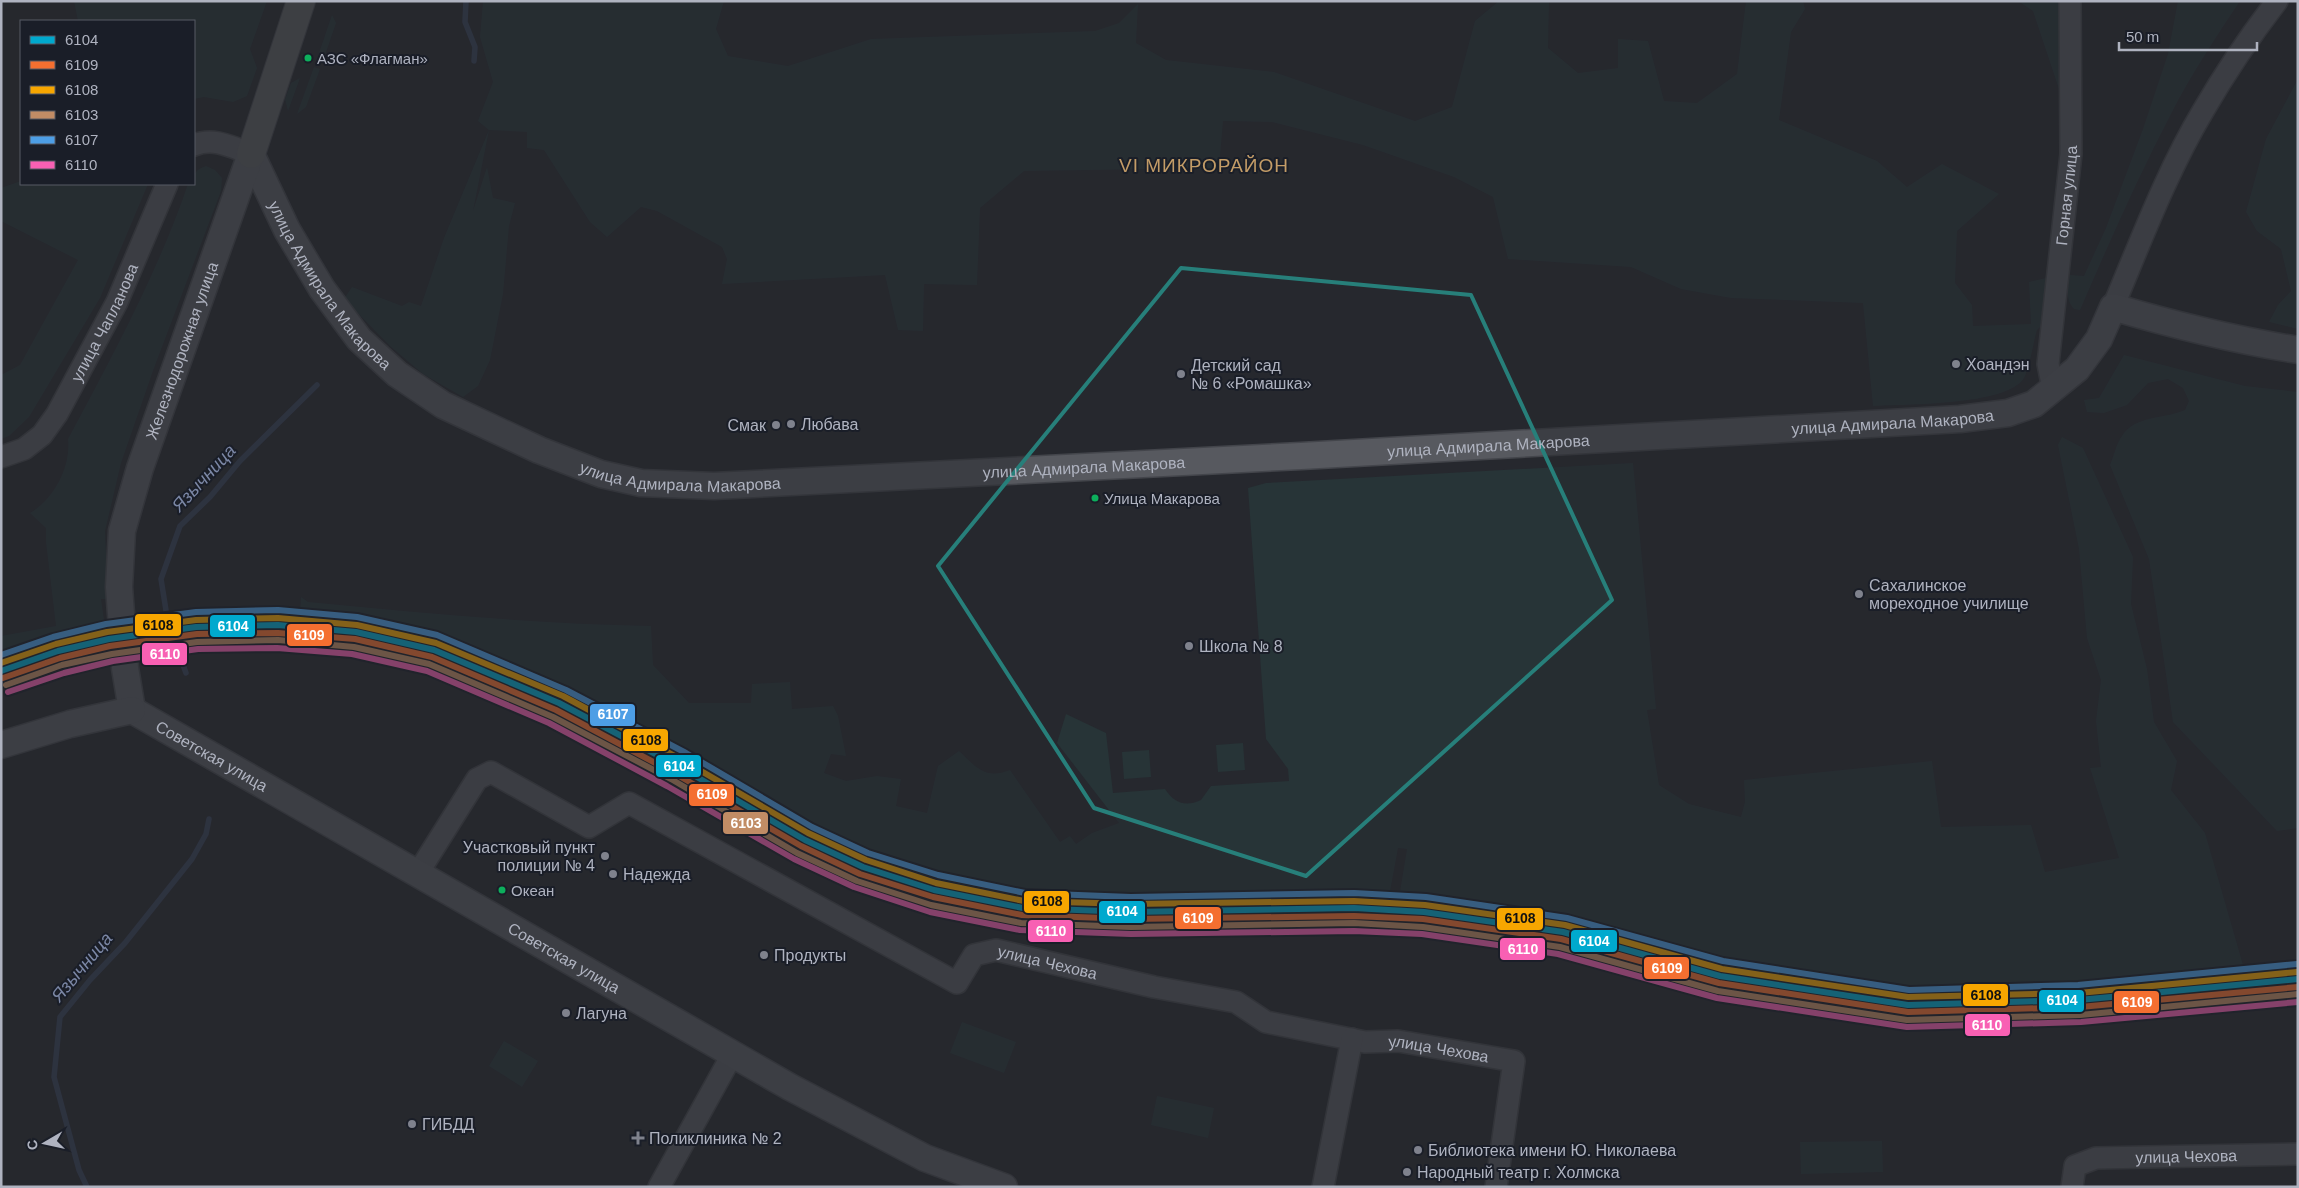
<svg xmlns="http://www.w3.org/2000/svg" width="2299" height="1188" font-family="Helvetica,sans-serif">
  <style>
    .green { fill: #273437 }
    .lines { fill: none; stroke-linecap: round; stroke-linejoin: round }
    .stream { stroke: #374056; stroke-width: 5.5 }
    .minor-casing { stroke: #414348; stroke-width: 24 }
    .major-casing { stroke: #43454b; stroke-width: 29 }
    .highway-casing { stroke: #42444a; stroke-width: 30 }
    .minor { stroke: #55575d; stroke-width: 21 }
    .major { stroke: #57595f; stroke-width: 26 }
    .highway { stroke: #595b5e; stroke-width: 28 }
    .rail-1-casing { stroke: #1a1e28; stroke-width: 10 }
    .rail-2-casing { stroke: #1a1e28; stroke-width: 10 }
    .rail-3-casing { stroke: #1a1e28; stroke-width: 10 }
    .rail-4-casing { stroke: #1a1e28; stroke-width: 10 }
    .rail-5-casing { stroke: #1a1e28; stroke-width: 10 }
    .rail-6-casing { stroke: #1a1e28; stroke-width: 10 }
    .rail-1 { stroke: #00a9ce; stroke-width: 6 }
    .rail-2 { stroke: #f46f30; stroke-width: 6 }
    .rail-3 { stroke: #f7a600; stroke-width: 6 }
    .rail-4 { stroke: #c18c65; stroke-width: 6 }
    .rail-5 { stroke: #4d9ee5; stroke-width: 6 }
    .rail-6 { stroke: #f860b3; stroke-width: 6 }
    .marked { fill: none; stroke: #277f7a; stroke-width: 4; stroke-linejoin: round }
    .bus-dot { fill: #0daf5c; stroke: #1a1e28; stroke-width: 2 }
    .poi-dot { fill: #7f828d; stroke: #1a1e28; stroke-width: 2 }
    .labels { text-anchor: middle; dominant-baseline: central; stroke-width: 4; stroke-linejoin: round; paint-order: stroke }
    .bus-label { font-size: 15px; fill: #afb3c0; stroke: #1a1e28; text-anchor: start }
    .street-label { font-size: 16px; fill: #afb3c0; stroke: #1a1e28 }
    .poi-label { font-size: 16px; fill: #afb3c0; stroke: #1a1e28; text-anchor: start }
    .water-label { font-size: 18px; font-style: italic; fill: #7b87a5; stroke: #1a1e28 }
    .quarter-label { font-size: 19px; letter-spacing: 1px; fill: #c39c67; stroke: #1a1e28 }
    .line-badge { stroke: #1a1e28; stroke-width: 2 }
    .badge-label { font-size: 14px; text-anchor: middle; font-weight: bold; fill: #fff }
    .pale-badge-label { font-size: 14px; text-anchor: middle; font-weight: bold; fill: #111 }
  </style>
  <rect width="100%" height="100%" fill="#26282e"/>
  <g class="green">
    <polygon points="74,1 267,1 250,49 257,68 247,96 233,102 204,97 194,99 194,21 78,21"/>
    <path d="M483 1H724L716 29 728 56 788 66 871 39 1095 31 1119 23 1138 4 1136 43 1166 60 1274 72 1415 121 1452 107 1475 21 1499 1H1549L1548 48 1578 73 1618 68V39L1648 41 1664 101 1697 103 1737 74 1746 1H1803L1805 9 1791 32 1779 120 1877 161 1907 187 1942 164 1999 194 1957 231 1955 283 1972 305 1973 326 2031 324 2029 282 2046 278 2041 326 2037 330C2033 343 2030 367 2024 378 2007 406 1904 404 1873 406L1863 303 1731 298 1681 289 1631 267 1508 259 1493 197 1454 177 1363 145 1272 122 1223 121 1219 168 1024 171 980 208 977 285 924 284 923 331 898 330 885 275 722 284 727 259 722 247 657 211 641 207 607 237 590 222 544 150 527 148V132L489 130 473 211 487 167 493 198 515 203 509 226 503 294 490 360 478 386 463 397 423 374 390 346 344 299 352 287 402 306 409 302 421 306 444 238 489 130 478 121 493 82 480 37Z"/>
    <polygon points="2018,1 2060,1 2061,95 2033,11"/>
    <path d="M2178 1H2240C2216 37 2192 73 2172 112 2138 177 2109 243 2080 310L2074 309C2065 299 2068 288 2070 275L2084 276 2106 228 2143 129 2168 54Z"/>
    <polygon points="332,15 336,23 325,55 319,53"/>
    <polygon points="314,67 320,69 306,107 297,114"/>
    <polygon points="300,78 288,111 285,99 291,83"/>
    <polygon points="2298,79 2298,329 2269,322 2278,305 2291,291 2281,249 2257,231 2246,212 2266,139"/>
    <path d="M206 166 215 170 222 178 221 191 154 368 121 463 105 531 108 599H101L105 627 56 641 1 661V636L56 626 46 542V528L30 513C54 499 71 467 68 439 112 357 158 272 188 184H194C194 173 195 170 206 166Z"/>
    <polygon points="21,181 21,184 148,184 100,298 29,417 9,436 1,439 1,375 20,365 78,260 1,221 1,188"/>
    <path d="M2124 355 2245 386 2298 392V828L2277 831 2173 722 2149 559 2110 465C2114 456 2116 444 2122 436 2135 415 2165 419 2185 410L2189 401 2183 388 2168 379 2148 383 2127 405 2104 413 2087 412 2084 400 2099 398Z"/>
    <path d="M2062 437 2083 448 2133 557 2131 604 2147 669 2154 722 2177 761 2171 790 2205 833 2245 972 2079 985 1902 994 1721 966 1543 918 1399 898 1407 849 1398 848 1389 897H1131L1026 890 942 874 866 851 563 691 435 642 374 623 300 614 301 597 308 602C422 613 536 624 651 626L653 665 689 703H751L752 684 790 682 792 709 833 706 838 716 846 756 831 754 824 773 846 781 877 776 901 779 896 806 927 813 938 766 959 751C976 767 985 780 1010 770L1060 842 1070 836 1076 844 1092 833 1119 823 1057 743 1066 714 1106 733 1113 793 1165 789C1175 804 1186 807 1201 800L1211 786 1289 781 1288 769 1266 739 1248 488 1266 483 1633 463 1656 709 1647 710 1659 785 1689 804 1741 817 1745 802 1744 780 1932 761 1941 827 2031 825 2045 872 2119 858 2090 768 2101 767 2096 721 2101 680 2087 638 2079 549 2058 445Z"/>
    <polygon points="1243,743 1245,770 1218,772 1216,745"/>
    <polygon points="1149,750 1151,777 1124,779 1122,752"/>
    <polygon points="962,1022 1016,1042 1004,1073 950,1053"/>
    <polygon points="504,1041 538,1061 522,1087 489,1066"/>
    <polygon points="1157,1096 1214,1108 1208,1138 1151,1125"/>
    <polygon points="1882,1141 1883,1172 1801,1174 1800,1142"/>
  </g>
  <g class="lines">
    <g class="stream">
      <polyline points="466,1 465,22 475,47 474,61"/>
      <polyline points="186,673 168,623 161,579 180,526 210,497 240,461 317,385"/>
      <polyline points="87,1187 79,1170 54,1077 60,1017 90,980 125,943 192,859 206,834 209,819"/>
    </g>
    <defs>
      <g id="minor">
        <path d="M194 145C214 137 232 147 251 154"/>
        <path d="M2113 307C2140 243 2167 171 2203 111 2225 73 2250 36 2277 1"/>
        <path id="s1" d="M2053 389 2048 364 2071 154 2070 1"/>
        <path id="s2" d="M1 457 24 449 42 435 57 414 117 302 167 184"/>
        <path id="s3" d="M418 873 477 779 491 772 589 827 629 803 957 983 974 955 996 950 1154 987 1236 1002 1266 1022 1365 1042 1398 1041 1514 1061 1496 1187"/>
        <polyline points="659,1187 732,1055"/>
        <polyline points="1323,1187 1352,1039"/>
        <path id="s4" d="M2072 1187 2075 1166 2096 1158 2298 1154"/>
      </g>
      <g id="major">
        <path id="s5" d="M251 154 287 230 322 289 359 339 397 374 443 405 539 450 601 474 641 483 714 486 1301 456 1960 419 2008 413 2034 404 2077 369 2099 339 2113 307C2174 325 2235 340 2298 350"/>
        <path id="s6" d="M132 710 790 1087 925 1158 1004 1187"/>
        <path id="s7" d="M132 710 125 668 119 587 122 531 140 468 251 154"/>
        <polyline points="1,745 70,724 132,710"/>
      </g>
      <polyline id="highway" points="251,154 301,1"/>
    </defs>
    <use href="#minor" class="minor-casing"/>
    <use href="#major" class="major-casing"/>
    <use href="#highway" class="highway-casing"/>
    <use href="#minor" class="minor"/>
    <use href="#major" class="major"/>
    <use href="#highway" class="highway"/>
    <defs>
      <polyline id="rail-1" points="1,671 58,651 109,639 196,627 278,625 356,632 434,650 559,703 678,766 805,840 863,867 934,890 1023,908 1131,912 1354,908 1424,912 1563,932 1720,976 1908,1005 2079,1000 2298,979"/>
      <polyline id="rail-2" points="3,678 60,658 110,646 197,634 278,633 355,639 432,657 556,710 674,773 801,846 860,874 933,897 1022,915 1131,919 1354,916 1423,919 1561,939 1719,983 1908,1012 2080,1007 2298,987"/>
      <polyline id="rail-3" points="1,663 56,644 107,632 196,620 278,618 357,625 436,643 563,696 682,760 808,833 866,860 936,883 1024,901 1131,904 1354,901 1425,905 1565,925 1722,969 1908,997 2079,993 2297,972"/>
      <polyline id="rail-4" points="6,685 62,665 112,654 197,642 278,640 354,647 429,664 553,717 671,779 797,853 857,881 931,905 1021,923 1131,927 1354,923 1423,927 1560,947 1718,991 1907,1020 2080,1015 2298,994"/>
      <polyline id="rail-5" points="1,655 53,637 106,624 196,612 278,610 357,617 437,635 566,690 686,753 812,827 868,853 938,875 1025,893 1131,897 1354,893 1426,897 1567,918 1723,961 1909,990 2078,985 2297,964"/>
      <polyline id="rail-6" points="8,692 64,673 113,661 198,649 277,648 352,654 427,671 549,723 667,786 794,859 854,887 930,912 1020,930 1131,934 1354,931 1422,934 1558,954 1717,998 1907,1027 2081,1022 2298,1002"/>
    </defs>
    <use href="#rail-1" class="rail-1-casing"/>
    <use href="#rail-2" class="rail-2-casing"/>
    <use href="#rail-3" class="rail-3-casing"/>
    <use href="#rail-4" class="rail-4-casing"/>
    <use href="#rail-5" class="rail-5-casing"/>
    <use href="#rail-6" class="rail-6-casing"/>
    <use href="#rail-1" class="rail-1"/>
    <use href="#rail-2" class="rail-2"/>
    <use href="#rail-3" class="rail-3"/>
    <use href="#rail-4" class="rail-4"/>
    <use href="#rail-5" class="rail-5"/>
    <use href="#rail-6" class="rail-6"/>
  </g>
  <path d="M0 0H2299V1188H0ZM1181 268 1471 295 1612 600 1306 876 1094 808 938 566Z" fill="#26282e" fill-opacity=".55" fill-rule="evenodd"/>
  <path class="marked" d="M1181 268 1471 295 1612 600 1306 876 1094 808 938 566Z"/>
  <g class="bus-dot">
    <circle cx="308" cy="58" r="4.5"/>
    <circle cx="1095" cy="498" r="4.5"/>
    <circle cx="502" cy="890" r="4.5"/>
  </g>
  <g class="poi-dot">
    <circle cx="1956" cy="364" r="5"/>
    <circle cx="1181" cy="374" r="5"/>
    <circle cx="791" cy="424" r="5"/>
    <circle cx="776" cy="425" r="5"/>
    <circle cx="1859" cy="594" r="5"/>
    <circle cx="1189" cy="646" r="5"/>
    <circle cx="605" cy="856" r="5"/>
    <circle cx="613" cy="874" r="5"/>
    <circle cx="764" cy="955" r="5"/>
    <circle cx="566" cy="1013" r="5"/>
    <circle cx="412" cy="1124" r="5"/>
    <path d="M635.5 1130.5h5v5h5v5h-5v5h-5v-5h-5v-5h5z"/>
    <circle cx="1418" cy="1150" r="5"/>
    <circle cx="1407" cy="1172" r="5"/>
  </g>
  <g class="labels">
    <g class="bus-label">
      <text x="317" y="58">АЗС «Флагман»</text>
      <text x="1104" y="498">Улица Макарова</text>
      <text x="511" y="890">Океан</text>
    </g>
    <g class="street-label">
      <text stroke="none"><textPath href="#s1" startOffset="195">Горная улица</textPath></text>
      <text stroke="none"><textPath href="#s5" startOffset="154">улица Адмирала Макарова</textPath></text>
      <text stroke="none"><textPath href="#s2" startOffset="176">улица Чапланова</textPath></text>
      <text stroke="none"><textPath href="#s7" startOffset="370">Железнодорожная улица</textPath></text>
      <text stroke="none"><textPath href="#s5" startOffset="1789">улица Адмирала Макарова</textPath></text>
      <text stroke="none"><textPath href="#s5" startOffset="1384">улица Адмирала Макарова</textPath></text>
      <text stroke="none"><textPath href="#s5" startOffset="979">улица Адмирала Макарова</textPath></text>
      <text stroke="none"><textPath href="#s5" startOffset="574">улица Адмирала Макарова</textPath></text>
      <text stroke="none"><textPath href="#s6" startOffset="92">Советская улица</textPath></text>
      <text stroke="none"><textPath href="#s6" startOffset="498">Советская улица</textPath></text>
      <text stroke="none"><textPath href="#s3" startOffset="768">улица Чехова</textPath></text>
      <text stroke="none"><textPath href="#s3" startOffset="1172">улица Чехова</textPath></text>
      <text stroke="none"><textPath href="#s4" startOffset="134">улица Чехова</textPath></text>
    </g>
    <g class="poi-label">
      <text x="1966" y="364">Хоандэн</text>
      <text x="1191" y="365">Детский сад<tspan x="1191" dy="18">№ 6 «Ромашка»</tspan></text>
      <text x="801" y="424">Любава</text>
      <text x="766" y="425" text-anchor="end">Смак</text>
      <text x="1869" y="585">Сахалинское<tspan x="1869" dy="18">мореходное училище</tspan></text>
      <text x="1199" y="646">Школа № 8</text>
      <text x="595" y="847" text-anchor="end">Участковый пункт<tspan x="595" dy="18">полиции № 4</tspan></text>
      <text x="623" y="874">Надежда</text>
      <text x="774" y="955">Продукты</text>
      <text x="576" y="1013">Лагуна</text>
      <text x="422" y="1124">ГИБДД</text>
      <text x="649" y="1138">Поликлиника № 2</text>
      <text x="1428" y="1150">Библиотека имени Ю. Николаева</text>
      <text x="1417" y="1172">Народный театр г. Холмска</text>
    </g>
    <g class="water-label">
      <text transform="translate(204 478) rotate(-47)">Язычница</text>
      <text transform="translate(82 967) rotate(-50)">Язычница</text>
    </g>
    <g class="quarter-label">
      <text x="1204" y="165">VI МИКРОРАЙОН</text>
    </g>
  </g>
  <g class="line-badge">
    <rect x="134" y="613" width="48" height="24" rx="5" fill="#f7a600"/>
    <rect x="209" y="614" width="47" height="24" rx="5" fill="#00a9ce"/>
    <rect x="286" y="623" width="47" height="24" rx="5" fill="#f46f30"/>
    <rect x="141" y="642" width="47" height="24" rx="5" fill="#f860b3"/>
    <rect x="589" y="703" width="47" height="24" rx="5" fill="#4d9ee5"/>
    <rect x="622" y="728" width="47" height="24" rx="5" fill="#f7a600"/>
    <rect x="655" y="754" width="47" height="24" rx="5" fill="#00a9ce"/>
    <rect x="688" y="783" width="47" height="24" rx="5" fill="#f46f30"/>
    <rect x="722" y="811" width="47" height="24" rx="5" fill="#c18c65"/>
    <rect x="1023" y="890" width="47" height="24" rx="5" fill="#f7a600"/>
    <rect x="1098" y="900" width="48" height="24" rx="5" fill="#00a9ce"/>
    <rect x="1174" y="906" width="48" height="24" rx="5" fill="#f46f30"/>
    <rect x="1496" y="907" width="48" height="24" rx="5" fill="#f7a600"/>
    <rect x="1027" y="919" width="47" height="24" rx="5" fill="#f860b3"/>
    <rect x="1570" y="929" width="48" height="24" rx="5" fill="#00a9ce"/>
    <rect x="1499" y="937" width="47" height="24" rx="5" fill="#f860b3"/>
    <rect x="1643" y="956" width="47" height="24" rx="5" fill="#f46f30"/>
    <rect x="1962" y="983" width="47" height="24" rx="5" fill="#f7a600"/>
    <rect x="2038" y="989" width="47" height="24" rx="5" fill="#00a9ce"/>
    <rect x="2113" y="990" width="47" height="24" rx="5" fill="#f46f30"/>
    <rect x="1964" y="1013" width="47" height="24" rx="5" fill="#f860b3"/>
  </g>
  <g class="badge-label">
    <text x="233" y="631">6104</text>
    <text x="309" y="640">6109</text>
    <text x="165" y="659">6110</text>
    <text x="613" y="719">6107</text>
    <text x="679" y="771">6104</text>
    <text x="712" y="799">6109</text>
    <text x="746" y="828">6103</text>
    <text x="1122" y="916">6104</text>
    <text x="1198" y="923">6109</text>
    <text x="1051" y="936">6110</text>
    <text x="1594" y="946">6104</text>
    <text x="1523" y="954">6110</text>
    <text x="1667" y="973">6109</text>
    <text x="2062" y="1005">6104</text>
    <text x="2137" y="1007">6109</text>
    <text x="1987" y="1030">6110</text>
  </g>
  <g class="pale-badge-label">
    <text x="158" y="630">6108</text>
    <text x="646" y="745">6108</text>
    <text x="1047" y="906">6108</text>
    <text x="1520" y="923">6108</text>
    <text x="1986" y="1000">6108</text>
  </g>
  <rect width="2299" height="1188" fill="none" stroke="#afb3c0" stroke-width="5"/>
  <rect x="20" y="20" width="175" height="165" fill="#1a1e28" stroke="#565a65"/>
  <rect x="30" y="36" width="25" height="8" fill="#00a9ce" stroke="#565a65"/>
  <text x="65" y="45" font-size="15" fill="#afb3c0">6104</text>
  <rect x="30" y="61" width="25" height="8" fill="#f46f30" stroke="#565a65"/>
  <text x="65" y="70" font-size="15" fill="#afb3c0">6109</text>
  <rect x="30" y="86" width="25" height="8" fill="#f7a600" stroke="#565a65"/>
  <text x="65" y="95" font-size="15" fill="#afb3c0">6108</text>
  <rect x="30" y="111" width="25" height="8" fill="#c18c65" stroke="#565a65"/>
  <text x="65" y="120" font-size="15" fill="#afb3c0">6103</text>
  <rect x="30" y="136" width="25" height="8" fill="#4d9ee5" stroke="#565a65"/>
  <text x="65" y="145" font-size="15" fill="#afb3c0">6107</text>
  <rect x="30" y="161" width="25" height="8" fill="#f860b3" stroke="#565a65"/>
  <text x="65" y="170" font-size="15" fill="#afb3c0">6110</text>
  <g transform="translate(45 1143) rotate(261)" stroke="#1a1e28" stroke-width="4" paint-order="stroke">
  <path d="M0-4L9 19L0 12L-9 19Z" fill="#afb3c0"/>
  <text y="-8" font-size="14" font-weight="bold" text-anchor="middle" fill="#afb3c0">С</text>
  </g>
  <path d="M2119 42v8h138v-8" fill="none" stroke="#afb3c0" stroke-width="2.5"/>
  <text x="2126" y="42" font-size="15" fill="#afb3c0" stroke="#1a1e28" stroke-width="4" paint-order="stroke">50 m</text>
</svg>
